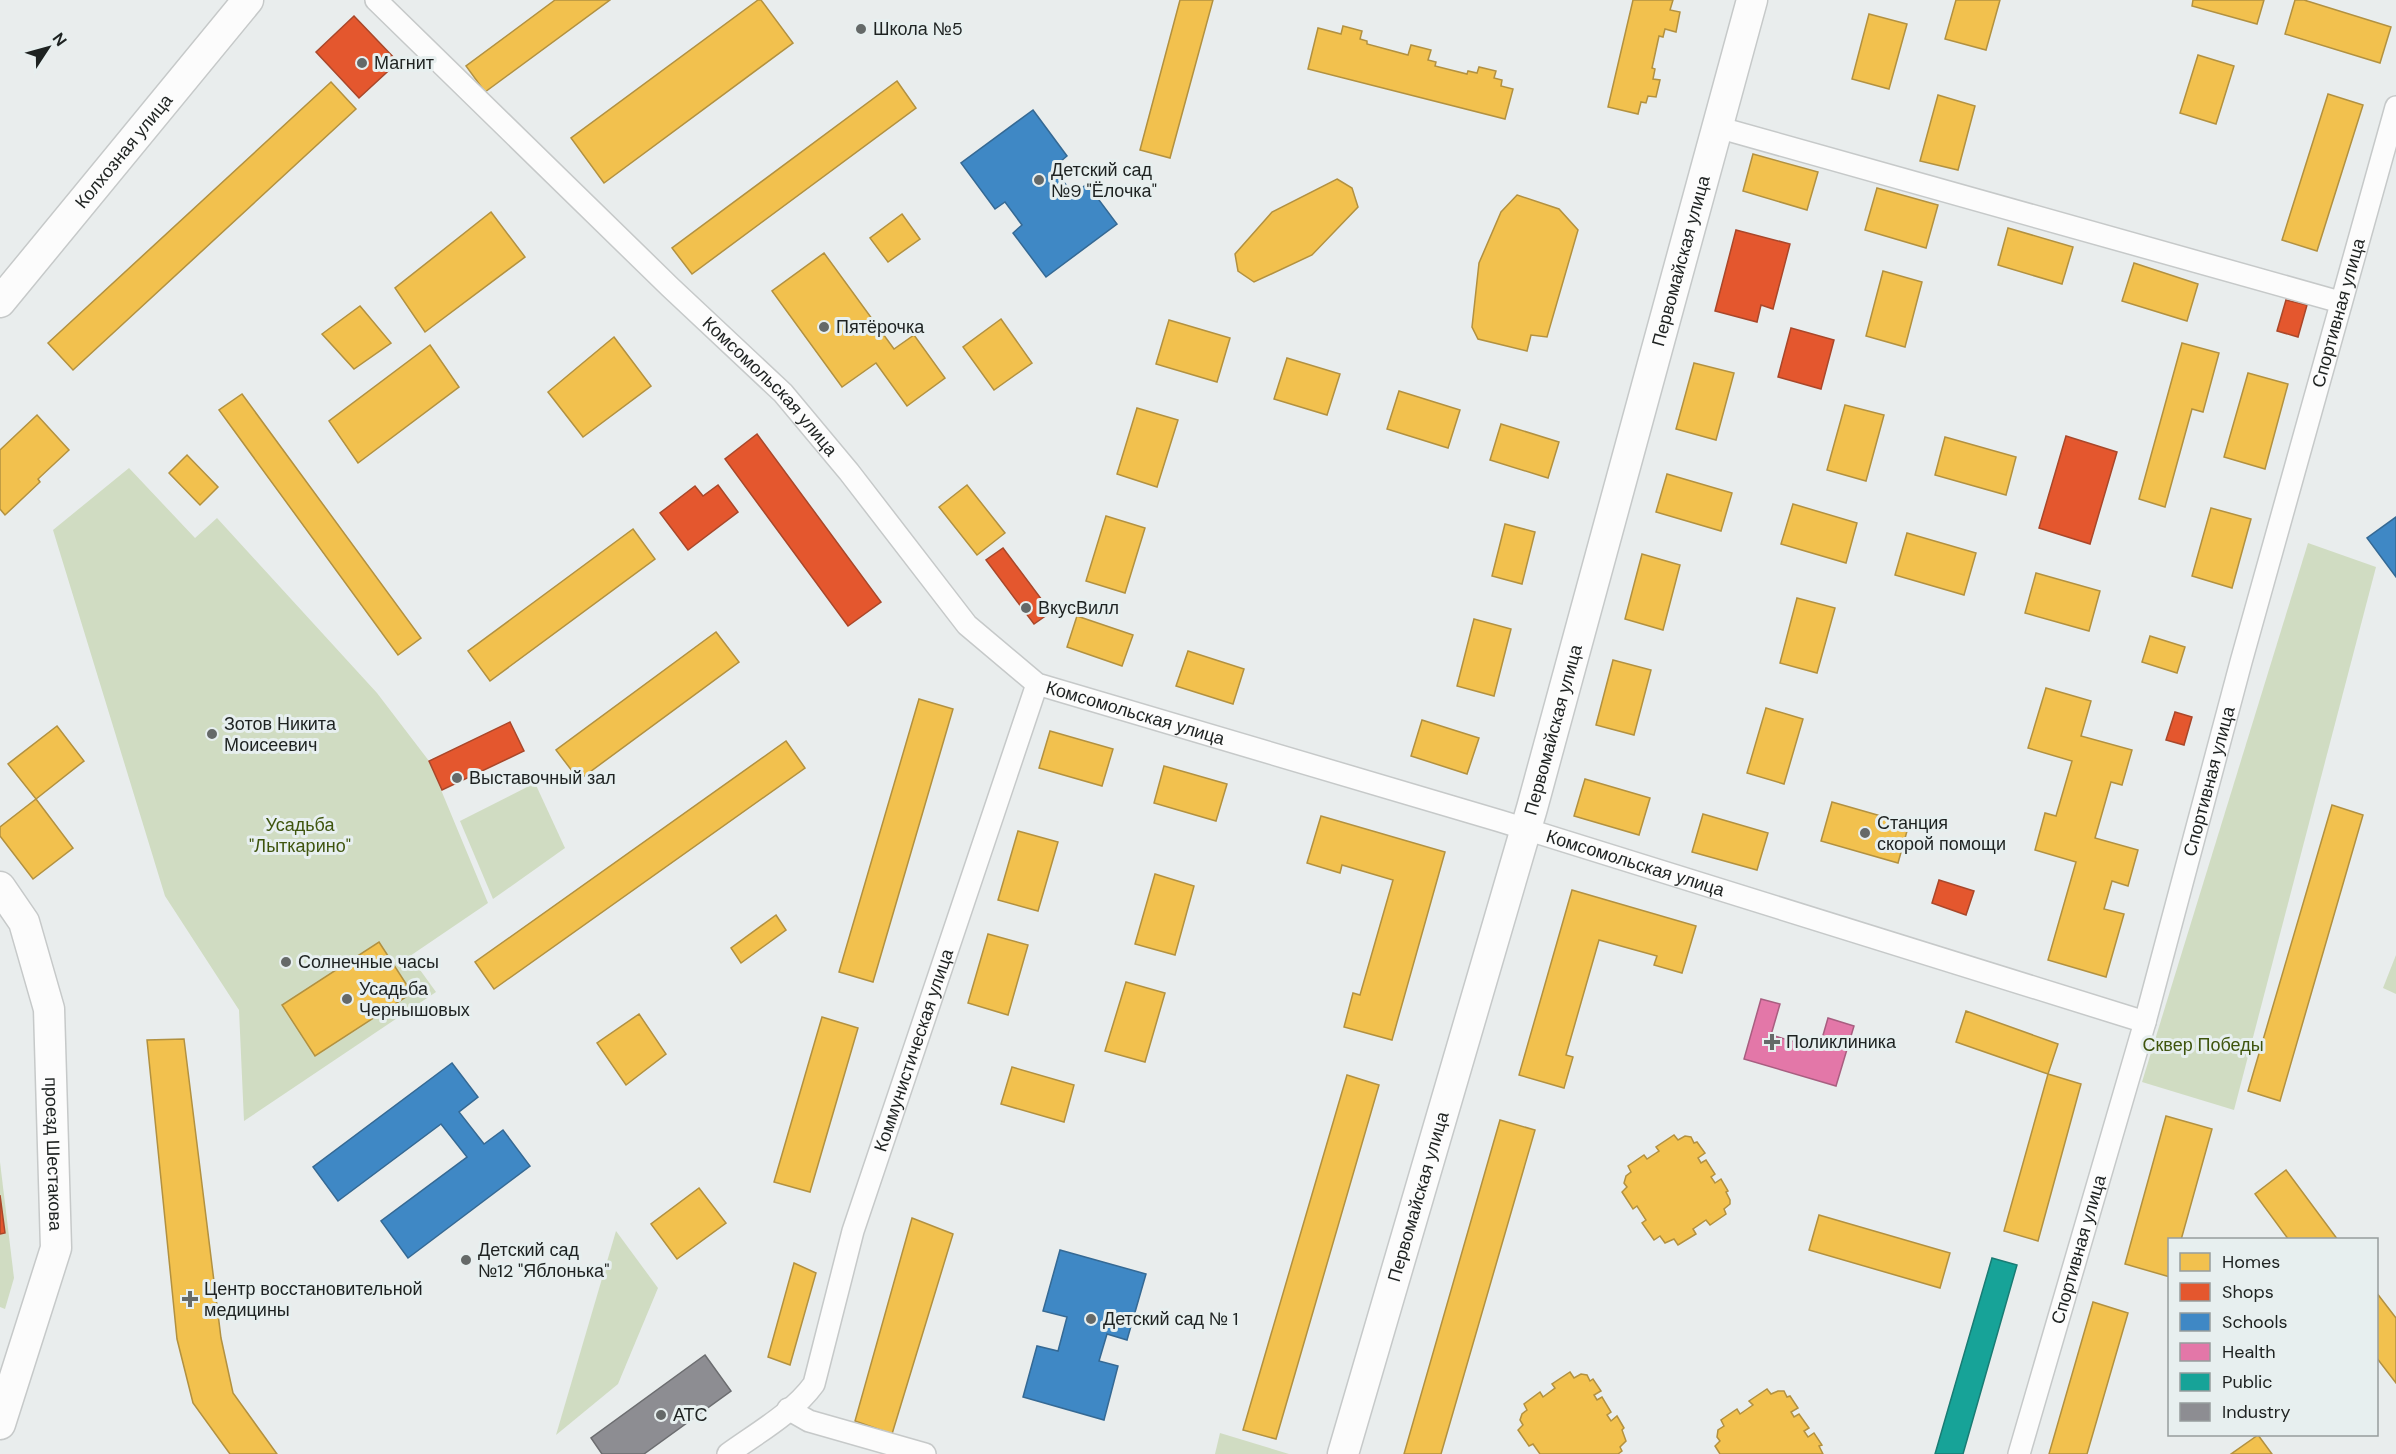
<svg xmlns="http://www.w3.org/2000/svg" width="2396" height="1454" font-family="'DM Sans',sans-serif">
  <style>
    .green { fill: #d0dcc2 }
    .homes { fill: #f2c14e; stroke: #b29140; stroke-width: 1.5 }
    .shops { fill: #e4572e; stroke: #a9472a; stroke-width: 1.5 }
    .schools { fill: #3f88c5; stroke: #356994; stroke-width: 1.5 }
    .health { fill: #e377a8; stroke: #a85e80; stroke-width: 1.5 }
    .public { fill: #17a398; stroke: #197c74; stroke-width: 1.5 }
    .industry { fill: #8d8d92; stroke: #6c6d70; stroke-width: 1.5 }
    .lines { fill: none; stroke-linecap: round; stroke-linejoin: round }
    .street-casing { stroke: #c6c9c9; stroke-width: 24 }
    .secondary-casing { stroke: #c6c9c9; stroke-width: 33 }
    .street { stroke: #fcfcfc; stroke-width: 21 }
    .secondary { stroke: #fcfcfc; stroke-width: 30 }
    .poi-dot { fill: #656968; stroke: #e7efef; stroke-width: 2 }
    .labels { text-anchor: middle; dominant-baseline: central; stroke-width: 6; stroke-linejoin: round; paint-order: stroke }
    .poi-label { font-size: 18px; fill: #1e2221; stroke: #e7efef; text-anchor: start }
    .street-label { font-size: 18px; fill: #1e2221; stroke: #e7efef }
    .park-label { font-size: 18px; fill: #3e540d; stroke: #e7efef }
  </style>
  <rect width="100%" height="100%" fill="#e9eded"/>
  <g class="green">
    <polygon points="129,468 195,538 217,518 377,693 429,761 488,903 410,956 436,992 244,1121 239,1010 165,896 53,530"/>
    <polygon points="2308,543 2376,567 2234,1110 2142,1082"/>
    <polygon points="535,783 565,848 493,899 460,821"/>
    <polygon points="2396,955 2396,994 2383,988"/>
    <polygon points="0,1162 14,1278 5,1309 0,1307"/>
    <polygon points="616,1231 658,1288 618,1384 556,1435"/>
    <polygon points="1220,1433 1289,1454 1215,1454"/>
  </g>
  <g class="homes">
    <polygon points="555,0 610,0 485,92 466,66"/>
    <polygon points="758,0 761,0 793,43 604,183 571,138"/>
    <polygon points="1180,0 1213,0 1170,158 1140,150"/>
    <polygon points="1633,0 1673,0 1670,10 1680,12 1676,32 1665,29 1663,37 1659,36 1652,68 1655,69 1653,79 1660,80 1656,97 1648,96 1646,103 1641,102 1638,114 1608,107"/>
    <polygon points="1956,0 2000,0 1986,50 1945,39"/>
    <polygon points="2193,0 2264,0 2257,24 2192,6"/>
    <polygon points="2295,0 2304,0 2391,27 2380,63 2285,34"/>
    <polygon points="1869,14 1907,24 1889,89 1852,79"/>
    <polygon points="1343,26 1362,31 1360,39 1367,41 1367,44 1408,55 1411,45 1431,50 1428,60 1436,62 1435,66 1467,74 1468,71 1477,73 1479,67 1496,71 1494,78 1502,80 1501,86 1513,89 1505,119 1308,69 1318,28 1341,34"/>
    <polygon points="2198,55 2234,66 2216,124 2180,113"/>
    <polygon points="897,81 916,108 692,274 672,248"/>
    <polygon points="331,82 356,109 73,370 48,343"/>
    <polygon points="2328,94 2363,105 2317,251 2282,240"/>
    <polygon points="1938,95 1975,106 1958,170 1920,161"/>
    <polygon points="1753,154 1818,172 1807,210 1743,191"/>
    <polygon points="1337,179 1352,188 1358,207 1312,255 1254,282 1238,271 1235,254 1272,212"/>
    <polygon points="1877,188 1938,205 1926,248 1865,230"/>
    <polygon points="1517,195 1559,209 1578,230 1547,337 1531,335 1527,351 1478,339 1472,327 1479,263 1501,212"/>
    <polygon points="491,212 525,257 425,332 395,288"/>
    <polygon points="902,214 920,239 888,262 870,238"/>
    <polygon points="2008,228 2073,247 2062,284 1998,265"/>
    <polygon points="824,253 894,349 914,335 945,378 907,406 876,363 842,387 772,291"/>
    <polygon points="2134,263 2198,284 2187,321 2122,301"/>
    <polygon points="1883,271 1922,282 1905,347 1866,336"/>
    <polygon points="360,306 391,343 354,369 322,334"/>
    <polygon points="1001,319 1032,363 994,390 963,347"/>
    <polygon points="1169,320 1230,338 1217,382 1156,364"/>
    <polygon points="614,337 651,386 583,437 548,392"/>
    <polygon points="2182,343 2219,353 2203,412 2192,409 2165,507 2139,499"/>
    <polygon points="430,345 459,387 358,463 329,421"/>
    <polygon points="1287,358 1340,374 1327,415 1274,399"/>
    <polygon points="1694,363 1734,373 1716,440 1676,429"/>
    <polygon points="2248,373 2288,384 2265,469 2224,457"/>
    <polygon points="1399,391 1460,410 1448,448 1387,429"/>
    <polygon points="242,394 421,638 398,655 219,410"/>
    <polygon points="1845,405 1884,415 1866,481 1827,470"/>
    <polygon points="1137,408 1178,420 1157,487 1117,474"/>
    <polygon points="37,415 69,450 38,479 40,482 5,515 0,509 0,450"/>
    <polygon points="1501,424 1559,442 1548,478 1490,460"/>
    <polygon points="1945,437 2016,457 2006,495 1935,475"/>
    <polygon points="187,455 218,487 200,505 169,473"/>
    <polygon points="1667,474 1732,493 1721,531 1656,512"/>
    <polygon points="967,485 1005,533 977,555 939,507"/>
    <polygon points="1793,504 1857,523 1846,563 1781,544"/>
    <polygon points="2211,508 2251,519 2232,588 2192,576"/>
    <polygon points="1106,516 1145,528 1125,593 1086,581"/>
    <polygon points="1505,524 1535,532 1522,584 1492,576"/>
    <polygon points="633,529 655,559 490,681 468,651"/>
    <polygon points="1907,533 1976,553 1964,595 1895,575"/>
    <polygon points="1642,554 1680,565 1663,630 1625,619"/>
    <polygon points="2036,573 2100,591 2089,631 2025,613"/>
    <polygon points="1797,598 1835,608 1817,673 1780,663"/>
    <polygon points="1077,616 1133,635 1122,666 1067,647"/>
    <polygon points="1474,619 1511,629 1494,696 1457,686"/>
    <polygon points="716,632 739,662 579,780 556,750"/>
    <polygon points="2150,636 2185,647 2177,673 2142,662"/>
    <polygon points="1188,651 1244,669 1233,704 1176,686"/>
    <polygon points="1613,660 1651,670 1634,735 1596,725"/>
    <polygon points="2046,688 2091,701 2081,736 2132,750 2122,785 2111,782 2095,838 2138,850 2128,886 2112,881 2104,909 2124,914 2106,977 2048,960 2076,862 2035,850 2045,813 2056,816 2072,761 2028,748"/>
    <polygon points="919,699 953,709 873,982 839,972"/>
    <polygon points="1766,708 1803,719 1784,784 1747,773"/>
    <polygon points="1422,720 1479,738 1467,774 1411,756"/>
    <polygon points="57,726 84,761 36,799 8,764"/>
    <polygon points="1050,731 1113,749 1102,786 1039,768"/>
    <polygon points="786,741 805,768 494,989 475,962"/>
    <polygon points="1164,766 1227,784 1216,821 1154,803"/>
    <polygon points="1585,779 1650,798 1639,835 1574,816"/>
    <polygon points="36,799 73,848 33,879 0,836 0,827"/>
    <polygon points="1832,802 1909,824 1898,863 1821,841"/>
    <polygon points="2332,805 2363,815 2280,1101 2248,1091"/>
    <polygon points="1703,814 1768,833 1757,870 1692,852"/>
    <polygon points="1321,816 1445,852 1392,1040 1344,1027 1353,993 1360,995 1393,880 1342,865 1340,873 1307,863"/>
    <polygon points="1018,831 1058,842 1038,911 998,900"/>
    <polygon points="1155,874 1194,886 1175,955 1135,944"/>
    <polygon points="1572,890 1696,926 1682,973 1654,965 1657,956 1599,940 1566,1055 1573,1057 1564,1088 1519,1075"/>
    <polygon points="776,915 786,930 741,963 731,948"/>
    <polygon points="988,934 1028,945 1008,1015 968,1003"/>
    <polygon points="379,942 412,993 315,1056 282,1005"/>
    <polygon points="1126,982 1165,993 1145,1062 1105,1051"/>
    <polygon points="1966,1011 2058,1044 2048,1074 1956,1042"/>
    <polygon points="639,1014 666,1054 626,1085 597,1043"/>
    <polygon points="822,1017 858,1028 810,1192 774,1182"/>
    <polygon points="184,1039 221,1338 233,1393 277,1454 230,1454 193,1403 177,1339 147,1040"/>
    <polygon points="1012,1067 1074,1085 1064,1122 1001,1104"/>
    <polygon points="2048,1074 2081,1084 2038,1241 2004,1231"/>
    <polygon points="1347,1075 1379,1085 1276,1439 1243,1430"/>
    <polygon points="2166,1116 2212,1129 2181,1240 2170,1240 2170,1277 2125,1264"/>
    <polygon points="1500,1120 1535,1130 1441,1454 1404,1454"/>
    <polygon points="1674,1135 1678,1140 1685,1136 1691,1137 1694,1143 1697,1142 1705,1153 1698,1158 1701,1163 1706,1160 1715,1174 1711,1177 1715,1183 1721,1179 1728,1191 1726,1192 1730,1200 1730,1204 1724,1209 1726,1214 1710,1225 1706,1220 1693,1229 1696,1234 1678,1245 1674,1239 1665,1243 1660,1236 1654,1240 1642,1223 1646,1220 1637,1206 1633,1209 1622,1192 1627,1187 1624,1183 1626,1176 1631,1172 1628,1166 1644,1155 1647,1159 1659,1151 1656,1147"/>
    <polygon points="2286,1170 2338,1240 2289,1240 2255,1194"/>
    <polygon points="699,1188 726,1223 677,1259 651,1224"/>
    <polygon points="1819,1215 1950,1253 1940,1288 1809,1250"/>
    <polygon points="912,1218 953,1234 892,1434 855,1421"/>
    <polygon points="794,1263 816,1273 790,1365 768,1357"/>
    <polygon points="2376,1292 2396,1318 2396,1383 2376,1357"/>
    <polygon points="2093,1302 2128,1313 2087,1454 2049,1454"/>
    <polygon points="1570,1372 1574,1378 1581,1374 1587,1375 1590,1381 1593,1379 1601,1391 1594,1395 1597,1400 1602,1397 1611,1412 1607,1415 1611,1421 1617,1416 1624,1428 1622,1430 1626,1441 1620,1447 1622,1451 1618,1454 1540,1454 1533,1444 1529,1446 1518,1430 1523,1425 1520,1420 1522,1414 1527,1410 1524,1404 1540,1392 1543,1397 1555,1388 1552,1384"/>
    <polygon points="1767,1389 1771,1394 1778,1391 1784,1391 1787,1397 1790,1396 1798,1408 1791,1412 1794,1417 1799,1414 1809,1428 1804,1431 1808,1437 1814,1433 1822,1445 1819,1446 1823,1454 1720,1454 1715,1446 1720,1441 1717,1437 1718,1430 1724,1426 1721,1420 1737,1409 1740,1414 1753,1405 1749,1401"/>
    <polygon points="2258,1435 2272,1454 2231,1454"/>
  </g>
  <g class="shops">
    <polygon points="354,16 398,62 359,98 316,52"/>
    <polygon points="1736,230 1790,244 1773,309 1761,305 1757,322 1715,311"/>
    <polygon points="2286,300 2307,305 2298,337 2277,331"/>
    <polygon points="1791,328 1834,340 1821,389 1778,377"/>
    <polygon points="757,434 881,602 848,626 725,459"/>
    <polygon points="2066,436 2117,452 2090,544 2039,528"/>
    <polygon points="718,485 738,512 688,550 660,513 695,486 703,496"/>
    <polygon points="1003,548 1051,612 1034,624 986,560"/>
    <polygon points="2175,712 2192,717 2184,745 2166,740"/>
    <polygon points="510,722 524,751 442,790 429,761"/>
    <polygon points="1939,880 1974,891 1966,915 1932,903"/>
    <polygon points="0,1195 5,1233 0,1234"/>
  </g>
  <g class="schools">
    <polygon points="1033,110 1067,156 1053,168 1073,194 1087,184 1117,224 1046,277 1013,233 1022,225 1005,202 995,209 961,163"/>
    <polygon points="2396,517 2396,577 2367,538"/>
    <polygon points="452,1063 478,1097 459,1112 484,1144 503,1130 530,1166 408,1258 381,1221 467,1157 441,1124 338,1201 313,1167"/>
    <polygon points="1060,1250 1146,1274 1127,1340 1107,1334 1099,1361 1118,1366 1104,1420 1023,1397 1037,1346 1058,1351 1067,1317 1043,1311"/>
  </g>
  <polygon class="health" points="1761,999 1780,1004 1771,1035 1819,1049 1828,1018 1854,1026 1836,1086 1744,1059"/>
  <polygon class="public" points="1992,1258 2017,1265 1963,1454 1935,1454"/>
  <polygon class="industry" points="705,1355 731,1391 644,1454 602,1454 591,1438"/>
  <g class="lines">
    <defs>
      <g id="street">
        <path id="s1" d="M376 0 670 287 783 393 849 472 967 625 1037 684 1500 821 2145 1022"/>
        <polyline points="1717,127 2340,302"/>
        <polyline points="788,1409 809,1421 925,1454"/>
        <path id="s2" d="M728 1454C757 1433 793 1413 814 1384L853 1231 1037 684"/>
        <path id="s3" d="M2019 1454 2145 1022 2241 662 2396 107"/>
      </g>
      <g id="secondary">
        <path id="s4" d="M0 302 248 0"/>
        <path id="s5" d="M0 887 24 922 49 1009 56 1248 0 1424"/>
        <path id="s6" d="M1343 1454 1532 808 1752 0"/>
      </g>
    </defs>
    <use href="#street" class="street-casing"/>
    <use href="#secondary" class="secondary-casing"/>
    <use href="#street" class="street"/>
    <use href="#secondary" class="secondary"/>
  </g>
  <g class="poi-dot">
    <circle cx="861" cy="29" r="6"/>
    <circle cx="362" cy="63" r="6"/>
    <circle cx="1039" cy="180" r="6"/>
    <circle cx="824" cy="327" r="6"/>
    <circle cx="1026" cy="608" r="6"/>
    <circle cx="212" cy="734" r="6"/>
    <circle cx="457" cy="778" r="6"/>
    <circle cx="1865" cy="833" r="6"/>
    <circle cx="286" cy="962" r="6"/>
    <circle cx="347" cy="999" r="6"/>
    <path d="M1769 1033h6v6h6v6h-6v6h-6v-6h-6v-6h6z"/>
    <circle cx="466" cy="1260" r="6"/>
    <path d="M187 1290h6v6h6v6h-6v6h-6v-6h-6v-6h6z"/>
    <circle cx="1091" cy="1319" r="6"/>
    <circle cx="661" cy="1415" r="6"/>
  </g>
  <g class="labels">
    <g class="poi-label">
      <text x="873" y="29">Школа №5</text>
      <text x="374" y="63">Магнит</text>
      <text x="1051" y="170">Детский сад<tspan x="1051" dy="21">№9 "Ёлочка"</tspan></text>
      <text x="836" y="327">Пятёрочка</text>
      <text x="1038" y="608">ВкусВилл</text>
      <text x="224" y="724">Зотов Никита<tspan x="224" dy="21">Моисеевич</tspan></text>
      <text x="469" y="778">Выставочный зал</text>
      <text x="1877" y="823">Станция<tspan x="1877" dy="21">скорой помощи</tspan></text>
      <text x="298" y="962">Солнечные часы</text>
      <text x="359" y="989">Усадьба<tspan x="359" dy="21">Чернышовых</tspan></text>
      <text x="1786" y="1042">Поликлиника</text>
      <text x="478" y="1250">Детский сад<tspan x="478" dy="21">№12 "Яблонька"</tspan></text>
      <text x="204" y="1289">Центр восстановительной<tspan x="204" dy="21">медицины</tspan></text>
      <text x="1103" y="1319">Детский сад № 1</text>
      <text x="673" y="1415">АТС</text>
    </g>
    <g class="street-label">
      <text stroke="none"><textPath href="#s4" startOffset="195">Колхозная улица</textPath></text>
      <text stroke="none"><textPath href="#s6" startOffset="1240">Первомайская улица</textPath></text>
      <text stroke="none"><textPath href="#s3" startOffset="1185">Спортивная улица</textPath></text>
      <text stroke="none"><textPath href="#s1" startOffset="552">Комсомольская улица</textPath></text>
      <text stroke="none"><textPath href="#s1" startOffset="1056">Комсомольская улица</textPath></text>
      <text stroke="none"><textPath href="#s6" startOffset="754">Первомайская улица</textPath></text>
      <text stroke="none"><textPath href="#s3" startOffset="699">Спортивная улица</textPath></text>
      <text stroke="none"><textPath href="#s1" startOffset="1578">Комсомольская улица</textPath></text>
      <text stroke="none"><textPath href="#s2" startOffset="460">Коммунистическая улица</textPath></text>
      <text stroke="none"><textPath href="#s5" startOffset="278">проезд Шестакова</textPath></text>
      <text stroke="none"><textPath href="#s6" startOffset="268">Первомайская улица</textPath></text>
      <text stroke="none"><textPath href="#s3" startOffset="213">Спортивная улица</textPath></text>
    </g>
    <g class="park-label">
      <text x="300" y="825">Усадьба<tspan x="300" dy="21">"Лыткарино"</tspan></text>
      <text x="2203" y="1045">Сквер Победы</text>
    </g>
  </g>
  <rect x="2168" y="1238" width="210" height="198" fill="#e7efef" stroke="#979d9d" stroke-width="1.5"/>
  <rect x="2180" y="1253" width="30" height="18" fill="#f2c14e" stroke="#979d9d" stroke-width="1.5"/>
  <text x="2222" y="1268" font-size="18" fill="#1e2221">Homes</text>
  <rect x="2180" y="1283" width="30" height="18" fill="#e4572e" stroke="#979d9d" stroke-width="1.5"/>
  <text x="2222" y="1298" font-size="18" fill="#1e2221">Shops</text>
  <rect x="2180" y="1313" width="30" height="18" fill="#3f88c5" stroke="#979d9d" stroke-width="1.5"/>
  <text x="2222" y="1328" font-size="18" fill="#1e2221">Schools</text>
  <rect x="2180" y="1343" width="30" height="18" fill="#e377a8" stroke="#979d9d" stroke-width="1.5"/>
  <text x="2222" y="1358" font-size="18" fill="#1e2221">Health</text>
  <rect x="2180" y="1373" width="30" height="18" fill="#17a398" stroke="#979d9d" stroke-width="1.5"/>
  <text x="2222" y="1388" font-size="18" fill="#1e2221">Public</text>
  <rect x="2180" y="1403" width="30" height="18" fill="#8d8d92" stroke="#979d9d" stroke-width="1.5"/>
  <text x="2222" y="1418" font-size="18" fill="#1e2221">Industry</text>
  <g transform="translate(48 48) rotate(54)" stroke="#e7efef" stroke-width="4.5" paint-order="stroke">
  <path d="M0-4.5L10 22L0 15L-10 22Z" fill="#1e2221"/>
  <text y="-9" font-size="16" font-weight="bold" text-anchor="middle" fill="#1e2221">N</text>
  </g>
</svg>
